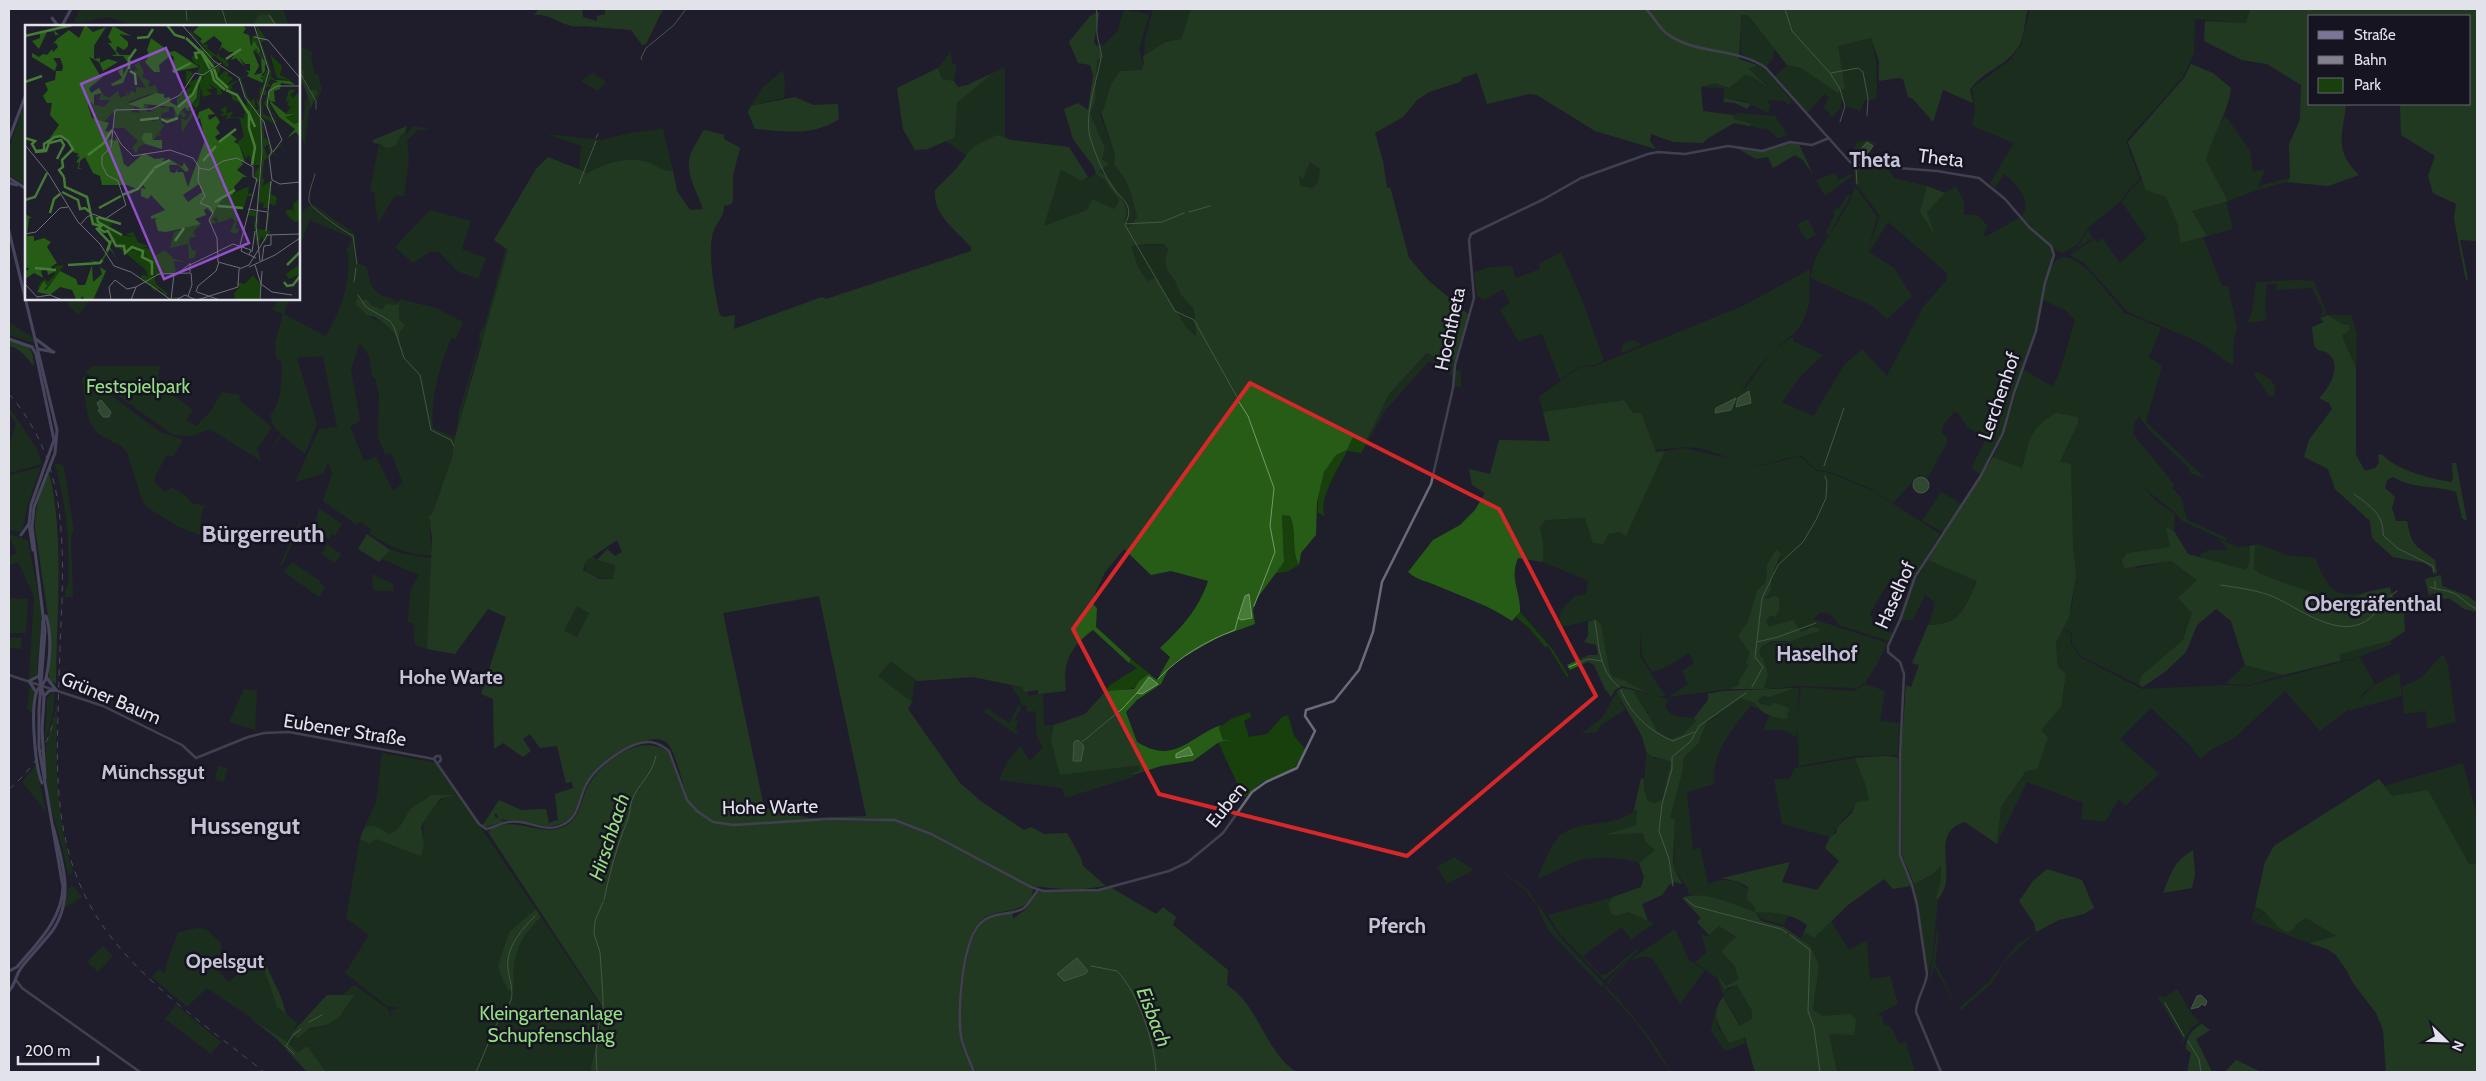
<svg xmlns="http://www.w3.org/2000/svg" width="2486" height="1081" font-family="Cabin,sans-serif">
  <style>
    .green { fill: #18400c; fill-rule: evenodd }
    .forest { fill: #275c16; fill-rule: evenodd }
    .water { fill: #457b36; stroke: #749a6c }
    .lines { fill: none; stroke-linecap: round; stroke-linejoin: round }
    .stream { stroke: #749a6c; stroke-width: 1 }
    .tertiary { stroke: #6b6a7b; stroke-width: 2.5 }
    .secondary { stroke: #797698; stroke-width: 3 }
    .rail { stroke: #82818c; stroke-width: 1; stroke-dasharray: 6 6; stroke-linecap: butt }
    .marked { fill: none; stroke: #d62828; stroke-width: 4; stroke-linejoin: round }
    .labels { text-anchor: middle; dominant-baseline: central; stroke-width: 5; stroke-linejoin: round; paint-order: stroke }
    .street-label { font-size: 19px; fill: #e2e2eb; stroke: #161421 }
    .park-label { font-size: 19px; fill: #94de81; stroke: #161421 }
    .neighbourhood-label { font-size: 20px; font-weight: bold; fill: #c4c3d6; stroke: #161421 }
    .water-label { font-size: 20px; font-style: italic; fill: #93dd7f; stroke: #161421 }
    .quarter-label { font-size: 21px; font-weight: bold; fill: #c4c3d6; stroke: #161421 }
    .district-label { font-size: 24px; font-weight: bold; fill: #c4c3d6; stroke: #161421 }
    .inset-river { fill: none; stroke: #457b36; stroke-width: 2.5 }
    .inset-road { fill: none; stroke: #6d6c78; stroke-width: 1 }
    .view { fill: #9050c8; fill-opacity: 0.15; stroke: #9050c8; stroke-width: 2.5 }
    .inset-edge { fill: none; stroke: #e2e2eb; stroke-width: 2.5 }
  </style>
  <rect width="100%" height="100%" fill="#1f1e2b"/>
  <g class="green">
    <path d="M80 9H283L289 26H279L277 22C232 27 185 30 139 26 130 26 120 20 111 18 97 15 87 25 74 22Z"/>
    <path d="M1124 9 1149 15 1139 49 1143 63 1140 70 1120 71 1111 84 1103 111 1100 114 1115 156 1114 163C1128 178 1133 197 1137 217L1132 225 1126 227 1125 204 1108 177 1099 171 1105 161 1102 157 1105 147 1090 114 1097 60 1104 55 1100 48 1117 32Z"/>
    <polygon points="1153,9 1191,9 1181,39 1166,42 1144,56 1145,39"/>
    <path d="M2030 9H2250L2246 23 2195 19 2194 53 2183 77 2126 141 2140 179 2131 187 2121 201 2088 228 2077 245 2063 253 2055 250 2021 217C2034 201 2016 184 2004 174L1995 188 1990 183 2014 143 1972 126 1975 111 1972 88 2009 61 2021 45Z"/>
    <polygon points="1740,15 1748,15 1774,49 1773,59 1766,67 1741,53"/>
    <polygon points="1871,38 1876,60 1877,94 1876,99 1865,100 1860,111 1846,106 1844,99 1841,100 1841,108 1832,117 1824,107 1829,98 1824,94 1807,114 1775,76 1787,65 1801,68 1839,93 1845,88 1838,46"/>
    <polygon points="299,46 313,52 311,56 315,74 318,74 322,90 316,103 316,95 303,80 299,66"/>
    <polygon points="951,51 952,64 957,65 954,81 942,79 938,68"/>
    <polygon points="1757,65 1764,68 1792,101 1789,106 1785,101 1768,100 1768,103 1771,104 1768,113 1744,101 1725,98 1723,102 1724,88 1701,87 1715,83 1729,88 1745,75 1753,77 1769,90 1770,88 1749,69"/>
    <polygon points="1005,67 1005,138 973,147 967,156 945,141 955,137 957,103 993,73"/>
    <polygon points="783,70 785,83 784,98 751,106 762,88"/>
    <polygon points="593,73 606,82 598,91 581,81"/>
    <polygon points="308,96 311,108 309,110 305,145 299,132 301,132 301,121 304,118 305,102"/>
    <polygon points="26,98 26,186 9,175 9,149"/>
    <polygon points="1738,113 1775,116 1788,135 1778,138 1767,129 1757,128 1734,119 1732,115"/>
    <polygon points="2225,115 2250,151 2253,172 2265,169 2258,188 2262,185 2290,178 2287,182 2257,190 2228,201 2206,160 2210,143"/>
    <polygon points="412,126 431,129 418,130 407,140 409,160 404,196 395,195 378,224 374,193 370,190 379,144 408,133"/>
    <path d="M663 129 673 171C662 173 654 163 644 161 627 157 602 164 588 173L579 169 581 146 547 134 601 140 630 133Z"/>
    <polygon points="1868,140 1876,143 1868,155 1858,163 1850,160 1857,142"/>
    <polygon points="1310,162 1320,169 1318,182 1313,188 1299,186 1298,180"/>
    <path d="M1857 166 1888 168 1894 178 1927 186 1922 206 1925 221 1932 231 1927 217 1928 209 1945 193 1956 186 1964 202V215H1977L1988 226 1983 235 1987 236 2019 218 2050 247 2053 255 2052 263 2044 283 2035 331 2013 393 2002 433 1980 474 1971 468 1986 439 1967 427 1958 413 1954 412 1944 424 1942 433 1947 437V443L1928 477 1919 475 1893 503 1869 488 1834 473 1815 469 1803 457C1787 454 1773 465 1758 465 1737 464 1718 452 1698 448 1683 446 1669 449 1655 450L1641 413 1633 414 1624 400 1543 412 1539 397 1580 367 1595 366 1745 305 1810 269C1809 283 1811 298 1807 311 1800 334 1788 336 1773 351 1760 364 1750 377 1741 393 1757 375 1768 349 1793 337V341L1823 355 1800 377 1782 402 1813 416 1845 364 1862 349 1887 376 1923 307 1946 281 1947 273 1888 222 1870 251 1869 246 1880 216 1855 183 1854 169Z"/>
    <polygon points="1061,170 1082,181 1096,174 1105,179 1119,200 1118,204 1113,209 1091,201 1088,210 1044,226"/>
    <polygon points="1835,173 1839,180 1851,174 1852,176 1825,196 1816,180"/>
    <polygon points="2142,179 2147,190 2166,197 2178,225 2180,243 2203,237 2222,286 2228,286 2237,328 2234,340 2233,366 2201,343 2128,312 2084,263 2070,255 2094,239 2097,242 2102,238 2120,263 2147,239 2122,202 2132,188"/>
    <path d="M1855 186 1877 217 1869 246V252L1894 268 1912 296 1887 319 1872 306 1811 278C1811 250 1849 215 1855 186Z"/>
    <polygon points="1847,195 1851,195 1828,236 1826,233 1834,216 1834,210 1841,206"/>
    <polygon points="2226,201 2233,229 2207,236 2192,211"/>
    <path d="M309 206H316L355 234 356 263 367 267 370 283 375 290 381 295 397 301 392 316 356 305C365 316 380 321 392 329L393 334 399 340V299L436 308 463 322 456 339 451 338C440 366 430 397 433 428L454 437 456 434C454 466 435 494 430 524 429 528 432 547 431 555 407 556 389 546 369 533L371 529 360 522 357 525 323 501 332 473 328 462 323 474 295 482 319 429 337 427 323 356 297 358 317 424 305 454 282 435 264 460 281 434 274 427 270 416C283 400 281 382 282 362L276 358 275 343 283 314 272 310 278 299H289L284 314 325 336C339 318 355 272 346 249L350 245 352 238 310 220 299 247V214ZM360 343 369 356 372 376 376 380 379 395 378 437 385 454 391 453 403 483 393 491 376 457 364 461 350 426 360 421 351 369Z"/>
    <polygon points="430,210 471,221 462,249 486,258 478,279 457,271 439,252 431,251 413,263 395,247"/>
    <polygon points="1808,219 1816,235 1806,240 1797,224"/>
    <polygon points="2088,230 2093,238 2067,254 2078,246"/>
    <polygon points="1164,244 1168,249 1165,261 1167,270 1175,281 1181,295 1194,309 1197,336 1186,327 1156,278 1147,281 1137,265 1130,246"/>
    <polygon points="506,248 508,250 483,341 480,343 456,434 459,412 480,339 479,334 485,324"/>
    <polygon points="1561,252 1581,297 1604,360 1594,365 1580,366 1560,380 1542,334 1518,341 1500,310 1510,303 1503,289 1485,300 1477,296 1474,272 1491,267 1512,266 1516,278 1540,269 1539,264"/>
    <path d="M2062 257C2085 257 2107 295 2123 310V314H2127L2161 328 2149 357 2162 366 2146 422 2206 479 2190 473 2189 468 2149 430 2139 416 2134 424 2133 434 2174 484 2172 488 2181 497 2187 520 2227 538 2226 541 2182 521 2174 512 2143 487 2157 502 2175 514 2174 531 2167 528 2170 547 2127 553 2137 568 2171 561 2198 580 2192 613 2183 640 2141 676 2139 685 2081 656 2072 644V633L2063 629C2078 600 2075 575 2073 545 2071 518 2072 491 2071 464L2060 463 2078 423 2029 443 2022 468 1993 457 2004 433 2023 369 2053 387 2060 371 2075 320 2065 310 2043 300C2045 287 2049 261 2062 257Z"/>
    <polygon points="2298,280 2314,281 2327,314 2320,317 2323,310 2312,288 2276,290 2277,284 2267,284 2265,305 2267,320 2247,323 2252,313 2256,282"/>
    <polygon points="72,299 91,299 78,315 67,304"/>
    <polygon points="2328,315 2351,315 2357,334 2356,368 2342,336 2349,330 2347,323 2340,323"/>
    <polygon points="9,322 35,339 33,343 9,335"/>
    <polygon points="1633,340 1642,345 1621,353 1623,344"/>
    <path d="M1429 352 1439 359 1450 354 1455 362 1453 376 1429 361 1385 411 1361 453 1347 451C1340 466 1317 500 1325 516L1318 513V498L1324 472 1336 455 1347 450 1354 435 1366 440 1389 394Z"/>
    <polygon points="92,366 160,366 158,384 193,410 186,420 196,426 210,412 222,392 240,395 239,400 272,427 257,449 261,461 210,429 191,436 173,435 85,372"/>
    <polygon points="1461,370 1461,387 1454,387 1455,371"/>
    <path d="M2257 372C2268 377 2279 383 2274 396H2269L2254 375Z"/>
    <polygon points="84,375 160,432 183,440 173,457 167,455 156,474 154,482 165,492 172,487 187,497 192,503 205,506 201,515 200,535 177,526 148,508 142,500 127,452 121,446 98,434 89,421 82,381"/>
    <polygon points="9,407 37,449 42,464 9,473 9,447 16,423 9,413"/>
    <path d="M1684 448 1761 466 1796 457 1802 458 1815 470 1833 474 1873 491 1940 534 1910 584 1892 577 1870 613 1874 625 1893 634 1888 641 1839 625 1831 614 1821 612 1813 619 1887 643 1876 666 1865 683 1857 688 1799 686 1768 689 1762 687C1772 668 1766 668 1759 651 1767 638 1778 644 1791 641 1799 639 1806 635 1814 634L1769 628 1766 621 1771 615V597L1764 600 1771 590V581L1778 565 1781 553 1767 572 1766 581 1757 591 1748 621 1738 636 1750 653 1747 659 1748 666 1739 680V685L1729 689 1668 697 1688 684 1682 671 1694 663 1689 653 1664 668 1652 672 1642 656 1641 627 1640 656 1665 696C1650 700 1629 680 1613 678L1610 673 1601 624 1596 619 1557 628 1561 611 1569 602 1575 596 1586 594 1588 581 1543 562V542L1540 527 1546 520 1585 518 1608 534 1619 532 1626 536 1665 451Z"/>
    <path d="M55 464H61L64 467 74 531 71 535 73 597H65L66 586H68C70 540 67 509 55 464Z"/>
    <polygon points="41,467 28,504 22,532 9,530 9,475"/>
    <polygon points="1941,492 1962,504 1943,532 1922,521"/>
    <polygon points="319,508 342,524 335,536 332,534 329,539 322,534 324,531 320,535 315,532 308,543 304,541 314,527"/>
    <path d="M1282 515 1290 516C1297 531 1291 550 1299 565L1287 572 1275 573 1284 562Z"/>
    <polygon points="299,522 301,523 282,566 280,565"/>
    <polygon points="246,528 263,534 258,544 240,542"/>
    <polygon points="9,534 28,540 42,614 37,675 34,679 29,679 34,596 18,562 9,566 9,557 17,553 9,538"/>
    <polygon points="2219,539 2238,547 2250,546 2249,564 2246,571 2200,557 2201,554 2209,550 2228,550"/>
    <polygon points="327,544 341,554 335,563 321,554"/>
    <path d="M2259 544 2287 555 2315 558C2328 587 2332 600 2367 592L2342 603 2260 574 2254 569 2255 545Z"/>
    <polygon points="391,549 400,553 431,558 427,649 415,645 413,623 408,622 410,591 419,575 382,559"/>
    <polygon points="590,558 615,564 613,579 594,577 590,583 582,578 585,573 585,563"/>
    <path d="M1928 560 1977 580C1964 608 1962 625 1928 625L1934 608V602L1925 595 1913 620H1901L1913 585Z"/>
    <polygon points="292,562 320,581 320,583 325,587 319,597 284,572"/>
    <polygon points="372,574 393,584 394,591 373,591"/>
    <polygon points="9,598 28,599 26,633 9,633"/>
    <polygon points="577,606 589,612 577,637 564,631"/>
    <polygon points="1520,612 1553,650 1569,676 1567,677 1548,646 1545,647 1530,629 1516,617"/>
    <polygon points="2063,630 2071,634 2071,644 2080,657 2142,689 2225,685 2249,686 2360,657 2375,684 2364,692 2356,702 2373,686 2399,672 2402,696 2348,711 2350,708 2320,731 2285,691 2234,738 2212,749 2200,759 2191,746 2151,708 2120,739 2159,774 2125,806 2119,799 2105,822 2081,819 2083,803 2027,782 1997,844 2001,807 2026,771 2040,730 2061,707 2066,674 2058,667 2056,643"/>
    <polygon points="9,637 22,638 21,649 9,648"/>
    <polygon points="2390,641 2392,644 2355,658 2340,661 2340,654"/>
    <polygon points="2443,654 2448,665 2456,722 2427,729 2426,711 2404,714 2402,687 2421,678"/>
    <polygon points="1131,659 1150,674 1139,681 1134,688 1103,693 1110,685 1137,668 1129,663"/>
    <polygon points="891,660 915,680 912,702 878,676"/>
    <polygon points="2245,665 2283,675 2249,685 2225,684"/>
    <polygon points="1866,684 1885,691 1880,721 1899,723 1898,755 1855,756 1798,766 1799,754 1796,726 1801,687 1853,691"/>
    <polygon points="30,686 35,693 32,713 27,709"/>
    <path d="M1013 686 1024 687 1029 696 1043 693 1044 725H1054L1052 745 1060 775 1137 764 1141 766 1140 770 1132 773 1133 777 1065 798 1062 788 999 780 1007 762 1020 746 1030 761 1043 747C1031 730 1039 730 1035 711L1027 712 1026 705 1022 706 1019 697 1012 688Z"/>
    <polygon points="1795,688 1799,689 1796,737 1783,730 1763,730 1769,715 1784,719 1771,706 1760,704 1758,700 1763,696 1770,697"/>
    <polygon points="244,689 257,691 255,730 229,722"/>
    <path d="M1633 690 1668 699 1665 707C1672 718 1682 717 1694 718L1696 721 1683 735 1671 739 1657 731C1651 715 1640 705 1633 690Z"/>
    <polygon points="1617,691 1625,710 1601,725 1597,732 1581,734 1602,718"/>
    <polygon points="55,693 52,719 45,741 47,699 50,694"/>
    <path d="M1740 698 1755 703 1758 709 1751 706C1732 729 1710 754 1715 784L1687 792 1693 850 1700 847 1708 884C1738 871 1751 891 1768 913L1782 912 1789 914 1784 925 1762 919 1755 912 1711 897 1689 894 1686 886 1674 869 1675 824 1670 818 1682 773 1684 757 1698 744 1707 721Z"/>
    <path d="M57 703C56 764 55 812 73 872L68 875C62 837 39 785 46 747 48 732 55 718 57 703Z"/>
    <polygon points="1019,704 1021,709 1015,719 1018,722 1015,729 1018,733 1017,735 984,712 987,708 1009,723"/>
    <polygon points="1250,712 1251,717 1244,721 1249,737 1267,734 1282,717 1288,715 1294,736 1305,749 1300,761 1292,770 1262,782 1244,798 1218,742 1228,741 1223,740 1219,728 1231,719"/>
    <polygon points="1646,751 1655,759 1665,759 1671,763 1662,800 1654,803 1648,801 1644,790"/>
    <path d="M382 753 437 763 536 909 510 931 501 955 498 968 508 991C515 981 513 976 514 965 516 946 527 930 541 917L601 1006 602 1013 590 1072H326L307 1046 298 1054 286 1041 207 988 187 1007 152 977 159 969 165 973 167 969 165 967 178 932 198 928 206 929 221 943 220 973 229 982 241 971 257 962 263 964 277 1007 298 1023 291 1034 327 1025 354 995H343L354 985 387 1008 393 1021 390 1010 400 1008 387 1006 345 973 369 935 346 918 360 839 370 844 376 839 405 849 424 843C420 818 430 803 453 795H431C425 801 416 803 411 809 403 819 401 829 389 834L370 826 364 828 376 802Z"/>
    <path d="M1855 758 1866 786 1869 800 1856 802C1852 812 1847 815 1840 823 1836 828 1836 833 1830 837L1782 824 1774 779H1789L1795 768Z"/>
    <polygon points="2463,763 2477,816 2477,863 2469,864 2428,790 2392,796 2384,786"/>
    <polygon points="36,765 46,812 22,782"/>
    <polygon points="218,766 227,768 224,782 215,780"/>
    <path d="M1634 810H1637L1636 825 1608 835 1644 833 1655 850 1639 863C1622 857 1594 856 1577 861 1563 866 1551 874 1537 879 1543 866 1548 851 1556 840 1573 817 1619 829 1634 810Z"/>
    <polygon points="1454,857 1474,870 1447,884 1437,867"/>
    <polygon points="1494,865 1528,890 1560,937 1604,984 1602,987 1550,932 1542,918 1538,907 1526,891"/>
    <polygon points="1941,866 1941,880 1936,898 1938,900 1932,959 1928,974 1914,884 1933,874"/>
    <polygon points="73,886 82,897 65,908 68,888"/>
    <polygon points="1613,897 1608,904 1611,913 1616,916 1628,912 1654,923 1631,940 1622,927 1583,956 1601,975 1607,974 1638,948 1639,950 1604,980 1561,935 1548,915"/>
    <polygon points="2255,907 2266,912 2251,922"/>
    <polygon points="2267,912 2283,931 2306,918 2336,936 2309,943 2253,922"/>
    <polygon points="1831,921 1849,950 1867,940 1870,979 1890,976 1898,1004 1877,1015 1882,1016 1884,1024 1891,1027 1899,1043 1906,1042 1915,1072 1837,1072 1829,1034 1854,1035 1835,1016 1822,1016 1813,1010 1819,965 1800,940 1804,932 1814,938"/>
    <polygon points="1719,926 1736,938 1721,951 1734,965 1740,979 1726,986 1719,977 1727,990 1737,985 1752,1011 1752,1019 1741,1026 1723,995 1728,992 1723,994 1717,978 1695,962 1707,952 1701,934 1707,937"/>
    <path d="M1675 929 1689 960 1705 970 1680 1004 1654 961C1641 947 1615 972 1609 984L1653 1039 1607 982 1624 964 1641 957 1629 961Z"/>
    <polygon points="1937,930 1939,932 1935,963 1950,992 1953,1012 1949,992 1934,967 1929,984"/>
    <polygon points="2036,931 2004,963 1992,983 1961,1010 1959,1008 1989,982 2016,946"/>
    <polygon points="103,946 113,956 98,972 87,962"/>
    <path d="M1606 986C1630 1013 1655 1039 1670 1072L1637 1023 1604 987Z"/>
    <path d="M2177 989C2186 1001 2188 1013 2200 1022L2191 1028 2181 1046 2183 1039 2157 996 2165 997Z"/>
    <polygon points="176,1005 221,1042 211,1054 165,1019"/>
    <polygon points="1716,1007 1718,1027 1729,1043 1744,1037 1746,1043 1725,1051 1711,1031"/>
  </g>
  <g class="forest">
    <path d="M539 9H582L583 17 597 21V16L605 14V9H663L646 44 642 45 631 30 582 26C566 30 551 12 534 15Z"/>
    <path d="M1191 9H2028C2024 20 2025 36 2019 46 2007 66 1982 71 1970 90L1973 103 1943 90 1933 122 1913 99 1908 97 1903 79 1897 78 1879 81V61L1871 38 1838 46 1845 88 1838 93 1801 68 1787 65 1748 15H1741L1739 59 1757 65 1749 69 1772 91 1753 77 1745 75 1729 88 1715 83 1701 87 1703 111 1732 115 1734 119 1751 124 1750 126 1734 123 1707 139 1703 143 1673 142 1651 134 1650 141 1656 149 1595 131 1537 95 1529 94 1487 104 1477 73 1462 78 1460 82 1429 92 1417 100 1403 117 1375 133 1383 161 1387 188 1390 187 1409 258 1428 280 1468 314 1455 362 1450 355 1439 359 1427 353 1389 394 1366 441 1354 435 1347 450 1336 455 1324 472 1317 502 1316 535 1301 553 1299 565C1291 550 1297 531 1290 516L1282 515 1284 562 1256 600 1253 610 1255 624 1219 637 1177 661 1169 668 1161 684 1137 700 1126 712 1137 742C1175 765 1187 738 1221 725L1219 728 1223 740H1231L1219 742 1193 761 1161 766 1133 775 1132 773 1140 770 1139 765 1060 775 1051 741 1054 725 1085 714 1106 691 1134 689 1139 681 1149 674 1157 680 1170 657 1160 648C1181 628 1199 609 1208 581L1171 571 1151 575 1124 549 1105 572 1091 602 1097 608 1096 627 1131 659 1129 663 1093 630C1071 646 1062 662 1066 691L1038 694V690L1025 692 1022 687 973 677 917 681 891 661 878 676 912 702 908 709 960 783 982 802 1024 830 1031 827 1044 834 1067 833 1081 858 1083 866 1106 886 1075 890 1030 886 931 833 897 819 850 818 733 826 808 821H895L930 835 1033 889C1032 917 996 906 981 920 961 939 956 1009 960 1036 961 1048 968 1061 973 1072H590L604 1009 488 832C513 810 545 844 571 822 581 813 582 796 589 784 603 761 641 732 668 752L686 801 688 800C683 787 676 751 667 743 659 736 650 740 641 742 619 748 595 765 585 785 578 798 577 817 562 823 547 830 536 823 521 821 513 820 506 821 499 819L496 813 494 816 504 822 486 827 482 826 499 800 521 810 546 809 549 823 558 820 555 794 573 788 572 782 566 783 557 746 540 748 530 734 523 739 531 751 523 757 503 743 494 749 493 699 481 694 506 617 488 609 455 654 427 649 432 537 430 524 431 522 428 517 432 514 452 458 456 434 508 250 494 240 536 169 548 157 588 173C602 164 627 157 644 161 654 163 662 172 673 171L677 191 690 210 703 209C697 190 684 174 691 153 694 145 700 139 702 132L705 130 724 135V139L740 148 733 175V201L731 204 724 206C724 217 716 223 713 233 707 250 715 297 720 315L723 317 735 315 734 329 822 297 826 299 971 251V247C956 229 933 216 935 190L956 169 973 147 997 135 1011 140 1069 147 1088 177 1082 181 1061 170 1044 226 1087 210 1092 199 1114 209 1118 204 1119 200 1104 179 1096 174 1094 167 1073 139 1064 109 1078 103 1088 110 1093 75 1090 65 1078 63 1069 42 1090 16 1098 12 1099 14 1094 42 1096 46 1102 45 1100 48 1104 57 1097 60 1095 101 1090 114 1105 148 1102 159 1109 164 1099 171C1109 177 1113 184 1118 193 1125 205 1129 209 1124 224L1128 227 1132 225 1137 217C1133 198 1128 178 1114 165L1115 155 1101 112 1103 111 1111 84 1120 71 1141 70 1144 63 1143 56 1166 42 1181 39ZM1310 162 1320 169 1318 182 1313 188 1300 186 1299 176 1303 179ZM1149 244H1164L1168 249 1165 261 1167 270 1175 281 1181 295 1194 309 1196 336 1186 327 1156 278 1147 281 1137 265 1131 246ZM617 540 622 552 615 556 607 549 597 560 592 557ZM590 558 615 565 613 579H599L583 570 585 563ZM819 596 866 815V816L809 818 764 807 723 613ZM577 606 589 613 577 637 564 631ZM1189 747 1193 755 1182 758 1176 754Z"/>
    <path d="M2250 9H2477V241L2460 240 2468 279 2466 280 2465 276 2454 219 2456 204 2433 193 2428 176 2435 156 2401 135 2400 104H2470V16H2310V104H2346C2343 135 2333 150 2359 175L2328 186 2287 182 2290 178 2289 144 2300 120 2301 85 2267 64 2242 60 2204 41 2205 21 2246 23Z"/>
    <polygon points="264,14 271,16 279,26 275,26 273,23 268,26 253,26 258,16"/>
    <path d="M2191 64 2213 73 2231 88C2228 114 2212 135 2206 160L2228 201 2192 211 2207 236 2180 243 2178 225 2166 197 2146 190 2128 142 2184 78Z"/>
    <path d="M299 66 304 72 303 80 309 90H316L318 94 316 95 311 108C309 93 299 81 299 66Z"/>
    <polygon points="938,68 942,79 954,81 958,87 967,85 993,73 957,103 955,137 928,149 915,150 903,129 897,88"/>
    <path d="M795 97 813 105 838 104 839 119C811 137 787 131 755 129L748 112 751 106Z"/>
    <polygon points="1725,98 1751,104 1747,109 1735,103 1723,102"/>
    <polygon points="407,126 405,133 400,136 396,145 386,148 381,144 373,143 373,140"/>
    <path d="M1790 143 1799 144 1813 175 1803 160 1795 155 1773 168 1768 157 1756 159 1737 148C1764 155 1765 150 1790 143Z"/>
    <polygon points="1927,186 1945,193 1927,212 1934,234 1920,212"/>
    <polygon points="357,298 362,301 366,299 371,305 382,310 386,304 396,305 399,301 399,319 405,325 399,333 399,341 391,329 375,317 367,315 356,305"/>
    <path d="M2328 315 2340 323 2349 325V330L2342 336 2356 368V455L2365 471 2375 468 2379 463 2378 455 2382 454C2395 470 2431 479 2451 482L2453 480 2452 463H2456L2467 521 2462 518 2456 492C2434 485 2413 489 2393 477L2387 480 2385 488 2395 497 2392 508 2396 521H2407C2412 547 2414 544 2435 560L2437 573 2433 574 2432 568 2425 563 2393 557 2372 538 2370 521 2335 489 2328 469 2304 457 2309 440 2332 409 2329 403 2319 398C2330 388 2344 363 2326 352 2322 350 2318 352 2315 347 2313 342 2313 333 2312 327L2324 322 2320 318Z"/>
    <path d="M9 340C27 346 33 344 34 366 27 358 19 347 9 346Z"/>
    <path d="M1624 400 1633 413H1641L1656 452 1665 451 1626 536 1619 532 1608 534 1603 544 1593 543 1585 518 1546 520 1540 527 1543 542V562L1518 558C1509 580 1521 591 1520 612L1512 621C1490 606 1464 597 1440 587 1428 581 1418 581 1408 572L1433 540 1460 525 1475 510 1485 493 1472 485 1469 469 1490 474 1499 440 1550 441 1543 412Z"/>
    <path d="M2056 413 2078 417V423L2060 462 2071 464 2073 545 2076 575 2069 617 2056 643 2058 667 2066 674 2061 707 2041 730 2048 738 2037 769 2026 771 2001 807 1997 844 1965 822C1933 831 1951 863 1945 886 1944 890 1940 896 1938 900L1936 898 1941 880V866L1933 874 1914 884 1902 855 1901 756 1906 685 1911 687 1919 665 1912 663 1928 625C1962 625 1964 608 1977 581L1928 560 1993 457 2022 468C2030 438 2030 429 2056 413Z"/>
    <path d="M49 473C65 535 56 620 56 684L50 680 49 676 50 629 35 528C35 507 40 492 49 473Z"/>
    <polygon points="2166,527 2174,531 2188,554 2246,570 2249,564 2250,546 2255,545 2254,569 2260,574 2342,603 2367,592 2390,587 2395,604 2402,602 2408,606 2416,603 2417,606 2404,615 2405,631 2390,641 2340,654 2340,661 2283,675 2245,665 2231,621 2216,609 2197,625 2186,652 2166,671 2143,687 2139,685 2141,676 2183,640 2192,613 2178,598 2197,580 2171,561 2124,568 2122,560 2127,553 2170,547"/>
    <polygon points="367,534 390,550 379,562 358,549"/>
    <path d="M1776 550 1781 553 1771 579V590L1765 599 1775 596 1779 598V610L1775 617 1771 615 1766 621 1769 627 1793 620 1801 632 1813 627 1819 628V631L1791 641H1772L1762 646 1759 651C1764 663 1773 673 1763 687L1768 689H1729L1739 685V680L1748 666 1746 662 1750 653 1738 636 1748 621 1757 591 1766 581 1767 565Z"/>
    <polygon points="2441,575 2442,586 2468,596 2477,603 2477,612 2464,609 2449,598 2444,599 2432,593 2429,596 2425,579"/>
    <path d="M1595 619 1601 624 1610 673 1613 677C1626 680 1636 688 1648 693L1622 686 1615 690 1611 697 1605 689 1594 665 1588 662 1570 670 1567 665 1589 655H1598L1596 645 1584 642 1588 636V622Z"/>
    <path d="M1622 688 1633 690C1640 705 1651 716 1657 731L1671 739 1682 735 1696 721 1694 718 1708 700V694L1723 691 1795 688 1770 697 1763 696 1758 700 1760 704 1771 706 1775 703 1789 708 1787 719C1775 718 1760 714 1755 703L1740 698 1707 721 1698 744 1684 757 1682 773 1670 818 1675 820 1673 859 1674 869 1682 884 1675 882 1669 885 1662 895 1642 904 1648 921 1628 912 1616 916 1611 913 1608 904 1613 897 1641 887 1644 877 1639 863 1655 850 1646 842 1643 833 1605 835 1636 825 1637 810H1634L1641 778 1644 779V790L1648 801 1654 803 1662 800 1671 763C1664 756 1654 761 1647 752 1644 748 1644 741 1642 737 1635 721 1624 708 1617 691Z"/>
    <path d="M1883 756 1896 757 1898 759 1899 855 1911 886 1893 889 1884 879 1848 905 1814 938 1804 932 1807 925C1790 912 1775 913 1755 912L1761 921 1784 927 1810 946 1819 965 1813 1010 1823 1016 1850 1014 1856 1019 1854 1035 1829 1034 1837 1072H1755L1745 1037 1729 1043C1719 1027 1710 1013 1723 997L1740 1026 1752 1019V1011L1737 985 1724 989 1718 976 1726 986 1739 979 1734 965 1721 951 1736 937 1719 926 1709 935 1697 922 1701 918 1682 898C1703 889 1733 905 1755 912V907L1747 899 1748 887 1739 882 1722 878 1790 862 1782 882 1817 890 1839 861 1825 848 1830 837 1836 833 1838 826 1852 813 1856 802 1869 800 1866 786 1855 758Z"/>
    <path d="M2379 779 2392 796 2428 790 2469 864 2477 863V1072H2386L2383 1030 2376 1013 2353 983 2347 971 2336 955 2327 949 2309 943 2336 936 2306 918 2296 924 2294 929 2288 932C2274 929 2271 911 2255 907L2265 862 2274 846Z"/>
    <path d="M431 795H455L440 799 427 816 421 827 424 843 421 856 376 839 370 844 360 839 364 828C376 823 379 829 389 834 402 829 403 819 411 809 416 803 425 801 431 795Z"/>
    <path d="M2193 850 2195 874 2192 888 2163 893C2172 872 2172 863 2193 850Z"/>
    <polygon points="2047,869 2082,880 2094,908 2084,914 2059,920 2036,932 2034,923 2019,901 2033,881"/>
    <path d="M1110 887 1156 914 1163 907 1176 917 1173 925 1228 970 1227 985C1260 1007 1264 1050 1296 1072H976C971 1061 965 1049 962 1036 958 1012 964 938 984 921 992 914 1002 914 1013 913V919L1027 908 1038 892 1098 891Z"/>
    <path d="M536 909 541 917C527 930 516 946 514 965 513 974 514 981 513 989L508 991 498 968 501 955 510 931Z"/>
    <polygon points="263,959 281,997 286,1014 277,1007 263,965 257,962"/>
    <polygon points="327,995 354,995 340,1016 327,1025 310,1028 298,1038 291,1034"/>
    <polygon points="249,1017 286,1041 298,1053 307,1046 326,1072 307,1072 276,1038"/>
    <path d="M2202 1024 2210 1030 2196 1039 2212 1072H2187L2191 1053 2186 1049C2186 1037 2191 1030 2202 1024Z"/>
    <polygon points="2236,1060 2259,1071 2260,1072 2225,1072"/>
  </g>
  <g class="water">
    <polygon points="1867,142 1873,146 1867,154 1857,162 1851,160"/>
    <polygon points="1749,391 1751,403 1736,407 1738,398"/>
    <polygon points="1736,398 1731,410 1715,413 1716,408"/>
    <polygon points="101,400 111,412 109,417 103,417 98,410 100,409 97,403"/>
    <circle cx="1921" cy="485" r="8"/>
    <polygon points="1249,594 1252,618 1241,620 1238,618 1245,596"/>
    <polygon points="1149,677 1158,684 1142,694 1137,693"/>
    <polygon points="1078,740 1084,746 1081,761 1073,761 1074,742"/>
    <polygon points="1189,747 1193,755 1176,758 1176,754"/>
    <polygon points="1077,958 1088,971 1085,974 1064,981 1057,974"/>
    <polygon points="2201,995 2207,1001 2205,1006 2202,1004 2199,1007 2191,1009 2197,996"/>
  </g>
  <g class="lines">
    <g class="stream">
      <polyline points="186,9 187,20"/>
      <polyline points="222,9 227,26"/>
      <path d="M1096 9C1099 19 1095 29 1098 39 1099 45 1102 52 1101 58 1097 80 1084 115 1090 137 1094 151 1102 170 1110 183 1118 198 1137 204 1125 224"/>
      <polyline points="1785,9 1792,31 1830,73 1840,89 1845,106 1840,122"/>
      <polyline points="269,15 276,26"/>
      <polyline points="642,60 641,58 646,48 674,25 686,9"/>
      <polyline points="299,71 316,101 316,109"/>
      <polyline points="1831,73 1858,68 1863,72 1868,98 1867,116"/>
      <polyline points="596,138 598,134"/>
      <polyline points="1856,168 1857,184"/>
      <path d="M315 174C313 182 308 193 309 201 310 208 345 232 353 236L357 264"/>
      <polyline points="579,184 596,141"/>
      <polyline points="1189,212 1210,206"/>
      <polyline points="1125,224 1162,222 1184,213"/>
      <polyline points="1125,225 1175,311 1194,320 1237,397"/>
      <polyline points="354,282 356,268"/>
      <polyline points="358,295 366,307 390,321 394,327 404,358 420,375 431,430 451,440 454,446"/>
      <polyline points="1239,402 1248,416 1274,488 1270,526 1275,552 1254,606"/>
      <polyline points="1824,466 1844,408"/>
      <path d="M2354 494C2370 506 2384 514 2383 535L2397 548 2433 566 2434 571"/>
      <path d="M2221 585C2238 588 2258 590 2274 597 2298 608 2333 635 2360 624 2375 619 2383 600 2397 591"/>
      <path d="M2430 587C2438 590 2446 590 2453 593 2463 597 2466 605 2477 609"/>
      <polyline points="2435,588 2435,581"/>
      <path d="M1595 621C1599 646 1599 671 1619 687"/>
      <polyline points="1757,642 1778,637 1816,623"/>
      <polyline points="1569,667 1588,659 1602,661"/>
      <path d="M1158 679C1180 656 1206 641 1235 630L1238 618"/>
      <polyline points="1752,687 1763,667 1755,657 1762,598 1778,565 1803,542 1816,520 1826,498 1827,482 1825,476"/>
      <path d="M1621 690C1630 713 1650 732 1673 741L1694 732"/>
      <polyline points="1082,742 1122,709 1137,693"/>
      <polyline points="1673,886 1669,859 1659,831 1662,804 1672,769 1672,757 1691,741 1699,726 1746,693"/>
      <polyline points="1686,899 1694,906 1781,929 1787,933"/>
      <path d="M604 900C610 872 617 845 628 819 630 813 630 806 632 800 638 783 651 778 656 756"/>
      <polyline points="1790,935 1810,950 1808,1011 1814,1028 1820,1072"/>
      <path d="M1091 966 1117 971C1138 992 1155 1043 1156 1072"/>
      <polyline points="2165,1003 2184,1036"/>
      <polyline points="309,1022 322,1015"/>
      <polyline points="2188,1041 2199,1059 2201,1072"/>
      <polyline points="294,1054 286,1046 293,1035 301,1029"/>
      <path d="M476 1072C482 1059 487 1047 492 1033 497 1021 507 1012 511 1000 514 991 509 978 508 969 505 948 522 929 535 916"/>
      <polyline points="597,1072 596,1052 599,1023 603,1010 603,997 600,952 594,934 595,921 603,902"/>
    </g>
    <g class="tertiary">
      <path d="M1646 9C1653 16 1659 27 1666 33 1694 55 1737 47 1766 68L1850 162 1860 165 1937 171 1979 178 2005 199 2029 227 2051 246 2054 255 2045 283 2036 331 2014 393 2003 433 1980 477 1915 577 1900 620 1888 646V652L1900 662 1904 674 1900 756V855L1912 885 1917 905 1927 974C1926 987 1916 998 1916 1012L1941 1072"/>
      <polyline points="9,675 103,706 182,745 196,758 248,737 264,733 289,732 434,759"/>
      <path d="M434 759 479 824 486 829C494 828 500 823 508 822 528 818 544 835 564 824 579 817 579 798 586 785 595 767 630 740 651 742 657 743 664 747 669 751L687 800 697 811 713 822 734 825 829 819 895 820 931 834 1031 887 1043 891 1099 890 1169 871 1188 862 1223 833 1252 792 1266 782 1297 768 1315 731 1305 716 1306 710 1334 701 1359 670 1373 632 1382 582 1431 484 1453 388 1455 365 1474 298 1469 240 1471 234 1544 199 1581 178 1648 154 1658 152 1685 154 1728 146 1762 151 1790 142 1812 145 1829 138"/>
      <polyline points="434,759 436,756 440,756 441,760 439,762"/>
      <polyline points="16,980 22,988 140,1072"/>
      <path d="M974 1072C970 1061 963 1049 961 1036 957 1011 962 935 984 920 997 911 1012 916 1024 908 1029 904 1033 896 1038 890"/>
    </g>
    <g class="secondary">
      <polyline points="52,18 58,26"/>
      <polyline points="62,26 71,9"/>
      <polyline points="69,26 71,26"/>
      <polyline points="9,139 26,94"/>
      <polyline points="9,178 25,188"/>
      <polyline points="9,183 17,185"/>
      <path d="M9 231 57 430 55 453 34 507 32 527 45 631 39 710V748L63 887C62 920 37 943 17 967L9 971"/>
      <polyline points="9,339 32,347"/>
      <polyline points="36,339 53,352"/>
      <polyline points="32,347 36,354 54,440 31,505 29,524 33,550"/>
      <polyline points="38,349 54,352"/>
      <polyline points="21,535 28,525"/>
      <polyline points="43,620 39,677 44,697 42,729 45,778"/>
      <polyline points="36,692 29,681 39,676"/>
      <polyline points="44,696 49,691 56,690 47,678"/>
      <path d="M42 783C35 767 30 707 37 691 39 686 45 684 46 678 50 661 52 634 46 616"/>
      <path d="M9 991C16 984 15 976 21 968 31 955 43 943 53 930 75 897 62 861 53 826"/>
    </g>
    <g class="rail">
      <path d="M9 394C62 455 64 526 62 603 60 640 59 678 58 715 56 783 57 846 91 907 129 975 205 1024 264 1072"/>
      <path d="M9 789C31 771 47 748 54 719"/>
    </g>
  </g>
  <path d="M0 0H2486V1081H0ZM1250 383 1499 509 1596 696 1407 856 1159 794 1073 629Z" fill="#1f1e2b" fill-opacity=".55" fill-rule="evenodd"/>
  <path class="marked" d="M1250 383 1499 509 1596 696 1407 856 1159 794 1073 629Z"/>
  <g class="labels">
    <g class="street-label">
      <text transform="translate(1941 158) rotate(7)">Theta</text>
      <text transform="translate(1450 329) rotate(-78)">Hochtheta</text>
      <text transform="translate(1999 396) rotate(-71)">Lerchenhof</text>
      <text transform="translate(1895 595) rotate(-66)">Haselhof</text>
      <text transform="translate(111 698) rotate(23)">Grüner Baum</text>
      <text transform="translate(345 730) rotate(9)">Eubener Straße</text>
      <text transform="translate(1226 805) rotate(-51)">Euben</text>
      <text transform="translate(770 807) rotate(-1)">Hohe Warte</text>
    </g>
    <g class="park-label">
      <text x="138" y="386">Festspielpark</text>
      <text x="551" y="1013">Kleingartenanlage<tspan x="551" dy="22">Schupfenschlag</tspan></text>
    </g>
    <g class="neighbourhood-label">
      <text x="451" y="677">Hohe Warte</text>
      <text x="153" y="772">Münchssgut</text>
      <text x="225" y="961">Opelsgut</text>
    </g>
    <g class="water-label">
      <text transform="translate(609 837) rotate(-72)">Hirschbach</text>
      <text transform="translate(1154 1017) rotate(69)">Eisbach</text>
    </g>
    <g class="quarter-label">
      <text x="1875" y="159">Theta</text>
      <text x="2373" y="603">Obergräfenthal</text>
      <text x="1817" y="653">Haselhof</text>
      <text x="1397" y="925">Pferch</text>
    </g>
    <g class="district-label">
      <text x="263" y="533">Bürgerreuth</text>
      <text x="245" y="825">Hussengut</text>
    </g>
  </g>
  <g transform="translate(25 25)">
    <rect width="275" height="275" fill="#1f1e2b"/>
    <path d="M229 0 236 28 242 40 244 46 234 75 237 123 231 195 232 223 229 199 231 192 222 190 224 185 231 187 234 157 230 156V147L235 140H229V144L224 130 221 134 214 120 210 119 219 112 215 94 211 93H206L202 99 206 93 201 94 203 90 197 91 196 89 200 88 195 85 202 81 201 89 208 86 205 92 219 93 220 87 215 78 208 75 204 66 196 64 197 69 192 70V64L183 58 188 64H181L187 69 178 72 176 62 174 80 157 108 156 93 162 96 154 88 161 83 158 87 162 89 159 93 162 95 167 86H161L162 82 168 86 172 83 167 80 173 74 175 55 179 52 172 47 175 41 168 37 167 32 176 22 184 27 165 8V5L177 19 183 20 182 23 192 31 194 27V31L201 35 204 40 202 42 189 30 185 34 190 38 189 44 193 40 196 42 192 53 200 46 204 48 202 51 208 53 201 61 215 54 213 50 216 53 222 51 216 54 223 73 227 77 228 74 229 73 231 85 234 84 231 73 234 77 235 64 236 60V64L240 57 236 54 243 43 234 31 233 21 232 29 229 26 233 20 226 17 227 11 231 10ZM215 54 222 75V81L204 66 207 63 213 68 206 61ZM231 0 242 15 236 17 246 46V52L253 57 245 54 243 59 247 60 240 63 247 90 239 79 242 70H237L238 89 251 95 245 84 252 94 250 92 252 98 245 94 250 99 237 92 240 97V101L238 95 239 113 242 114 247 126 254 121 252 118 255 121 258 117 256 121 262 128 255 121 248 127 252 131V132L248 128 245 133 244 119 239 122 243 133 239 135 237 154H240L237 161 247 156 245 169 252 172 250 181 244 178 243 187V183H238L239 178 234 177 233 204 241 205 243 188H245L242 205 246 207 240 211 242 214 239 218 237 210 233 220 232 197 238 126 236 75 238 65 244 51 245 46 237 26ZM245 29 257 41 255 50 267 56 252 53ZM114 37 119 47 117 52 125 56 123 62 131 60 133 69H139H125L103 77 110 83 106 87 115 88 113 85 118 84V79L123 80 121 86 125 87 135 80 136 83 144 82V87L137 88 136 93H149L151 83 153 92 142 97 128 91 126 96 135 95 138 100 141 98 134 108 136 111 132 110 129 115 126 109 119 108 116 113 120 119 114 122 111 129 107 123 113 116 99 103H88L91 90 87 88 80 96 69 94 63 78 79 82 85 75H74L76 68 84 73 93 66 95 73 100 71 103 65 102 72 107 65 106 48 107 66 111 68V62L121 63 109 45H113L109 40ZM161 46H164L168 48 165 57 174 53 170 66 152 81V73L167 60 163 61 165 56 161 60ZM271 64 265 70 268 73 273 68 275 75V97L269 100 255 89 270 91 261 88 266 82 262 80 265 74 262 77 261 75 264 65ZM224 161 223 169H229L228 171H222L217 189 218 183 215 181 211 187 214 189 210 205 214 202 213 207 210 209 205 207 210 196 207 193 193 198 192 193H187L192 198 185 199 184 194 192 182 197 183 199 181H193L198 173ZM274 174H275L274 196 270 197 262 190 261 185H268L269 189 268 179ZM68 190 83 196 87 199 84 202 96 210 109 212 101 209 108 207 113 217 126 222H117L125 224 128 232 140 225 149 234 161 237 149 236 151 248 130 250 128 245 131 259 147 272H156L150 274 142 269 141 271 135 264H130V267L123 258 118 260 112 262 121 259 115 252 119 249 123 252 121 245 93 222 99 221V226L102 228 107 223 109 226 112 223 113 227 119 226 108 221 101 227 99 221 90 220 83 206 69 199ZM176 199 168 207 171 212H165L164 217 167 225 171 226 174 220 169 233 164 234 163 219 145 223 149 207 158 204 141 206ZM275 239V249L264 254 261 249ZM39 240 22 264V270L20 256 16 265 13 263 16 257 20 254 23 257 30 249V241ZM228 250 236 260 234 275H210L209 268 215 262 210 257 220 259Z" fill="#18400c" fill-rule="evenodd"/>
    <path d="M60 0 68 7 81 2 69 21V34L75 33V38L83 34 93 37 78 46 74 37 64 32 76 52 79 51 64 63 66 68 74 63 77 68 69 70V80L65 77 63 80 67 93 84 98 80 106 85 107 82 116 85 114 91 116 90 112 93 115 99 139 103 142 119 128 130 134 140 133 137 136 146 135 157 142 159 138 156 133 164 145 161 147 153 140H144L145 147 150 148 153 143 152 147H158L163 162 180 115 175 93 172 95 174 87 184 83 190 89 183 90 184 95 191 91 195 97 191 103 195 108 190 112 193 116 204 108 212 114 209 117 214 120 220 137 216 136 218 139 212 145 222 152H218L209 162 210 166 207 170 198 173 193 181 198 183 192 182 188 189 182 183 179 185 181 190 170 194 176 199 141 207 133 206 130 195 132 193 126 194V191L140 185 126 170 123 174 116 171V163L121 164 118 160 106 169 103 167 112 164 102 160H77L75 151 68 148 60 132 55 136 54 143 57 144H53L54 137 51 138 55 131 51 132 54 129 48 127 45 117 35 112 25 113 34 100 25 90 27 78H22L18 71 23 65 20 58 30 55 31 46H37L38 41 35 33H28L32 39 30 46 7 32V28L14 32 18 29 22 30 27 24 28 27 33 22 31 18 28 19 32 14 44 5 54 13ZM174 159 177 167 163 177 158 170ZM175 0H216L221 3 218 8 224 10 226 21 229 16 235 25 233 30 232 23 228 26 234 41 229 50 237 48 236 33 240 36V46L236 51H239L235 53 238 55V58L222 51 224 48 220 45 225 46V39H220L214 32 220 42 211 33 206 35 211 27H204L197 22 194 27 197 18 189 11 178 19 175 16 177 14 168 7ZM88 1 106 11 94 9 103 17V21L99 25 92 21 91 26 95 30H105L104 35 107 36 98 58 87 61 86 59 97 53 93 46 98 43V50L104 39 98 31H86L92 29 83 18H87L83 12ZM29 5 34 10H30L29 6 22 7 14 24 7 16 15 13V7ZM126 13 145 27 150 26 174 42 147 47 149 32 146 30 134 40 135 47H129L120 37 124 31 122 25ZM174 53 172 73 162 85 160 82 155 87 153 92 148 82 119 79 118 84 103 79 131 68 139 69V73L145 72V77L152 81 170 66ZM250 55 265 56 270 60 256 58 255 64 249 66 250 77 245 76 261 89H270L260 92 269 99 275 97V112L271 107 262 113 270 104 254 92 245 78 243 67 248 58 253 57ZM119 108H127L128 115H137V124L120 119 116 113ZM0 189 7 193H4L2 211H9V216L19 213 26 217 22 222 32 238 26 242 27 245 31 244 29 247 23 250 22 244 16 246 18 253 9 248 0 254V246L5 244 0 242ZM77 205 83 206 90 215 91 220 96 219 99 221 100 227 108 221 119 226V232L128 236V253L127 240 124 239 125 235 117 233 118 227 107 223 100 228 99 221H90L88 215 85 222 92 234 85 224 78 235 80 240 78 236 74 239 65 235 75 237 85 221 82 215H87L82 206ZM67 240 68 257 77 249 75 242 81 246 68 275H60L57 271 55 275 51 274 47 265 35 262 25 270 12 267 19 256 22 261 19 265 22 264 35 246 51 254 53 260H60Z" fill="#275c16" fill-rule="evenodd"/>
    <path class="inset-river" d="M142 0 150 10 160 13M0 11 47 0M112 13 123 12 128 4M161 13 176 27 185 44M172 34 170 28 177 27 188 42M201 34 216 24M104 44V34L111 24M189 44 192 53 203 63M186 45 189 55 200 65M105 46 110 49 111 60M148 47 166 38M0 57 17 51M201 65 212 70 224 89V103L230 122 227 140M153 82 168 69 176 51M223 86 230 102M136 94 142 97 153 93M115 95 134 93M0 113 10 116 7 119 11 126 19 125V119L30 112 36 111 43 116 48 124 37 135 38 142 34 145 39 152M194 117 211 104M10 127 21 126 24 118 36 115 39 120 32 134M63 130 79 118 87 105M178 136 191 121M129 143 145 135M39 152 40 162 62 172 68 199 76 201 74 203 79 207 83 206 91 221H99L100 228 107 222 118 226 117 232 127 237V250M37 167 53 175 55 184 60 183 66 188M97 170 113 164 129 144M0 175 10 172 22 148M190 177 210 165M193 181 218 183M74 183 96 171M25 188 29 174 35 169M72 192 73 197 97 210M73 192 96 199M71 203 85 218 82 226M150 216 159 203M43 240 75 238 77 235M262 240 275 227M10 243 31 245M259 257 262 261 268 260 275 251"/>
    <path class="inset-road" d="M157 0 189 36 214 53 220 72 239 97 247 127M229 0 244 46 235 76 237 126 231 201 235 236M229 12 243 15 275 53M89 106 96 119 108 131 145 125 168 133 174 142 173 156 180 171 175 178 185 182 188 188 184 195M0 120 23 148 53 197 75 219 89 241 106 247 125 260M248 127 257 115 242 81 244 66 252 61H275M174 143 184 145 198 136 212 133 228 142V152L232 154M247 155 255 159 275 157M247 155 244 131 247 127M223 184 242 187M184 195 192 213 193 237 215 243M55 200 62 192 68 189 80 194 101 180 93 156 82 150 77 140V131L86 122 90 85 127 84 155 70 170 48 178 50 196 38M241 206 246 156M0 209 11 207 35 183 43 182M241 210 275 209M215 220 232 154M217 222 216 226 231 233M227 227 230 206M237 236 239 221 246 220V210M165 240 208 219 226 225 224 230M230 240 236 259 247 267 267 270M224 242 250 230 275 213M153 248 165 239M90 255 102 264 111 262M0 259 12 272 25 270 37 275M124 259 146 275M171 267 173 261 191 246 194 237M172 267 195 275M163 271 167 260 166 248M71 275H90M86 275 84 262 90 255M106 275 111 262 134 249 165 248V238M146 275 149 249M151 275 160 270 171 275M172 275 213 262 214 244 224 240 243 209M235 275 237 246"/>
    <path class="view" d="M141 23 224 218 139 254 56 59Z"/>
    <rect width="275" height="275" class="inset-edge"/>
  </g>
  <rect width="2486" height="1081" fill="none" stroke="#e2e2eb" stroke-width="20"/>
  <rect x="2308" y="15" width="162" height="90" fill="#161421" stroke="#686672"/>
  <rect x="2318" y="31" width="25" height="8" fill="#797698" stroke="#686672"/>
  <text x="2354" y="40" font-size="15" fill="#e2e2eb">Straße</text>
  <rect x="2318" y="56" width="25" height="8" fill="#82818c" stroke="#686672"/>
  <text x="2354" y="65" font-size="15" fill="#e2e2eb">Bahn</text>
  <rect x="2318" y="78" width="25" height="15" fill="#18400c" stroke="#686672"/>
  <text x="2354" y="90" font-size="15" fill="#e2e2eb">Park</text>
  <g transform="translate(2446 1041) rotate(113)" stroke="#161421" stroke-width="4" paint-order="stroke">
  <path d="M0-4L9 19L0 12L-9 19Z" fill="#e2e2eb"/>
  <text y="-8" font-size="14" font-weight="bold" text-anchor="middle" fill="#e2e2eb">N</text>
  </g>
  <path d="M18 1056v8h80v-8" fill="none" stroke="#e2e2eb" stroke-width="2.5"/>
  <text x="25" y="1056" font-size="15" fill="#e2e2eb" stroke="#161421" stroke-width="4" paint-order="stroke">200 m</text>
</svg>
